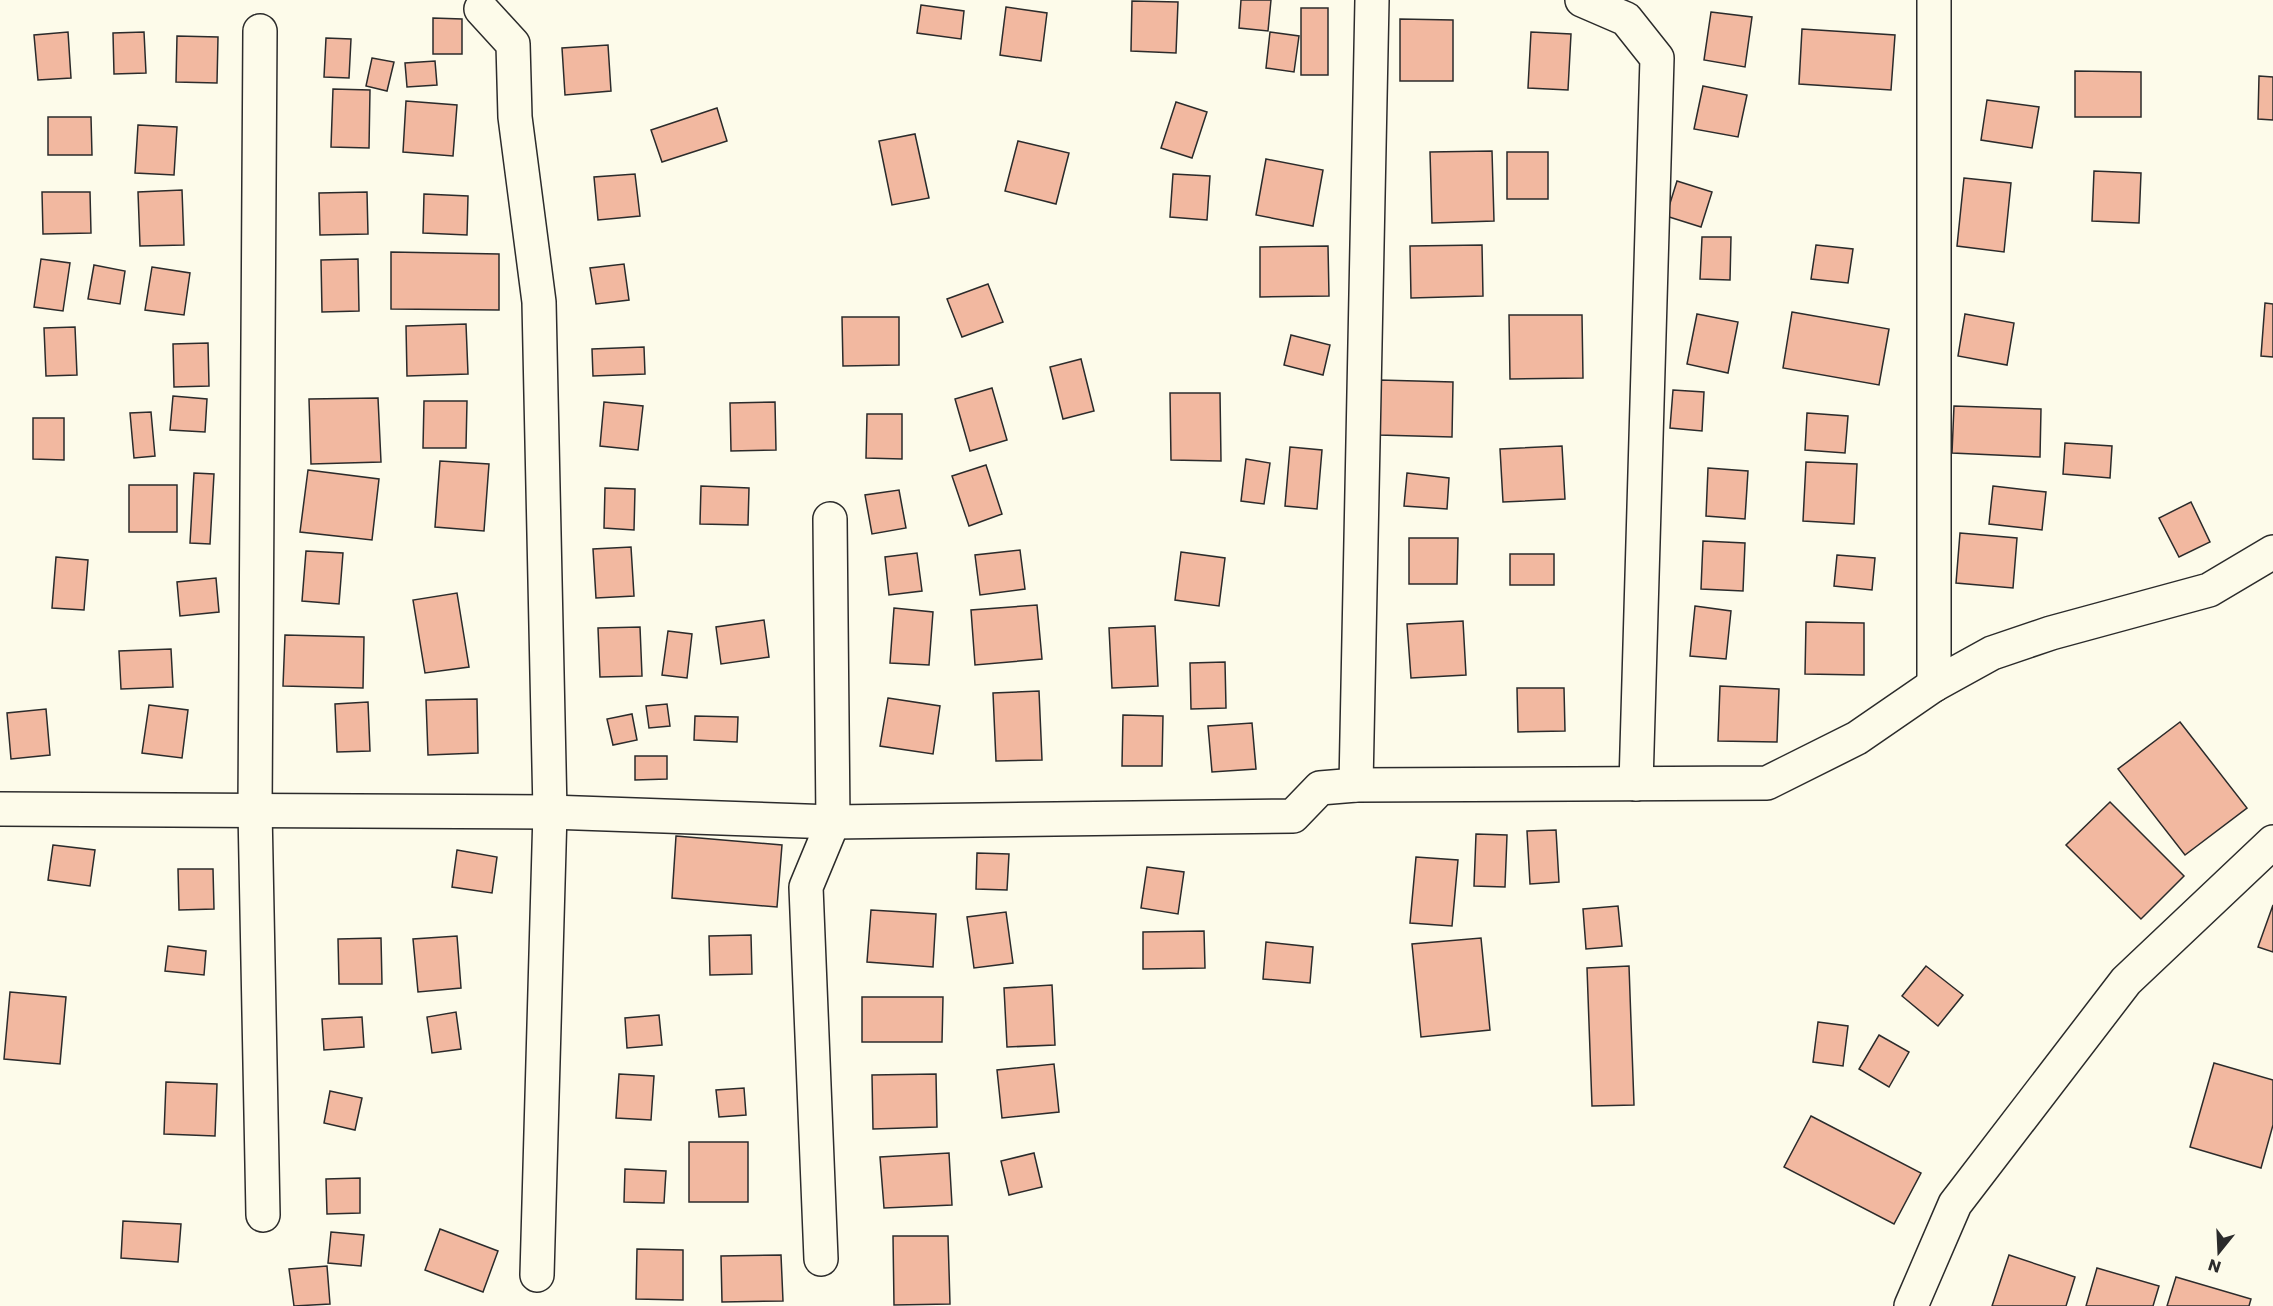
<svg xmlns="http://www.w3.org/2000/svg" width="2273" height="1306" font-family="Poppins,sans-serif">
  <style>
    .building { fill: #f2b8a0; stroke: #2b2b2b; stroke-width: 1.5 }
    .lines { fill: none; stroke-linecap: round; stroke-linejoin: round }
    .minor-casing { stroke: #2b2b2b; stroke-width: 36 }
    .minor { stroke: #fdfbea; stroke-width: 33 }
  </style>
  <rect width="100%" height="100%" fill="#fdfbea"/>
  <g class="building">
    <polygon points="1241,0 1271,0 1268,31 1239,28"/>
    <polygon points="1132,1 1178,2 1176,53 1131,51"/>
    <polygon points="921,5 964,11 961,39 917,33"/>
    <polygon points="1006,7 1047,13 1041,61 1000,55"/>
    <rect x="1301" y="8" width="27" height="67"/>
    <polygon points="1711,12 1752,17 1745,67 1704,60"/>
    <polygon points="433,18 462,19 462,54 433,54"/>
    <polygon points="1400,19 1453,20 1453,81 1400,81"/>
    <polygon points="1802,29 1895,35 1891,90 1799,84"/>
    <polygon points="68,32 71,78 38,80 34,35"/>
    <polygon points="144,32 146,73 114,74 113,33"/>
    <polygon points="1270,32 1299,36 1294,72 1266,68"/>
    <polygon points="1531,32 1571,34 1568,90 1528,88"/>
    <polygon points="177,36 218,37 217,83 176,82"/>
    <polygon points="326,38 351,39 349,78 324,77"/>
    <polygon points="608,45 611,91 565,95 562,48"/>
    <polygon points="372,58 394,62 387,91 366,86"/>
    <polygon points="435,61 437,85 407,87 405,63"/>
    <polygon points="2075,71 2141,72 2141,117 2075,117"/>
    <polygon points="2259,76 2273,77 2273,120 2258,119"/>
    <polygon points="1703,86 1747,95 1738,137 1694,129"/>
    <polygon points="333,89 370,90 369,148 331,147"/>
    <polygon points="1987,100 2039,107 2032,148 1981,140"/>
    <polygon points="406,101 457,105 453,156 403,152"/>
    <polygon points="1176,102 1207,112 1192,158 1161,148"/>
    <polygon points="717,108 727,141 662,162 651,130"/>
    <polygon points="48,117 91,117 92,155 48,155"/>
    <polygon points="138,125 177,127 174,175 135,173"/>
    <polygon points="915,134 929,198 892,205 879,141"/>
    <polygon points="1018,141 1069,153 1056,204 1005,191"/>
    <polygon points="1492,151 1494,221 1432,223 1430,152"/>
    <rect x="1507" y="152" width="41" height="47"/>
    <polygon points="1266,159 1323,170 1313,226 1256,215"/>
    <polygon points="2094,171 2141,173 2139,223 2092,221"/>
    <polygon points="635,174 640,216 598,220 594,177"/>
    <polygon points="1173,174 1210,176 1207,220 1170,217"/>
    <polygon points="1964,178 2011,183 2004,252 1957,246"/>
    <polygon points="1677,181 1712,192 1701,227 1666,216"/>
    <polygon points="182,190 184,245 140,246 138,192"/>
    <polygon points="42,192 90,192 91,233 43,234"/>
    <polygon points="367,192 368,234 320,235 319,193"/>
    <polygon points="424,194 468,196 467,235 423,233"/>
    <polygon points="1702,237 1731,237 1730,280 1700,279"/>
    <polygon points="1482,245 1483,296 1411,298 1410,246"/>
    <polygon points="1816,245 1853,249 1848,283 1811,279"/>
    <polygon points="1328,246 1329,296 1260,297 1260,247"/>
    <polygon points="391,252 499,254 499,310 391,309"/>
    <polygon points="41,259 70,263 63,311 34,307"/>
    <polygon points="358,259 359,311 322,312 321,260"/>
    <polygon points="624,264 629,300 596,304 590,268"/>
    <polygon points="94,265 125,271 120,304 88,299"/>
    <polygon points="152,267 190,273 184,315 145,310"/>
    <polygon points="988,284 1003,322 962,337 947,299"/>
    <polygon points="2265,303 2273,304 2273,357 2261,356"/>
    <polygon points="1792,312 1889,329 1879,385 1783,368"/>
    <polygon points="1697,314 1738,322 1728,373 1687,364"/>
    <polygon points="1965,314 2014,323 2007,365 1958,356"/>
    <polygon points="1509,315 1582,315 1583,378 1510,379"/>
    <polygon points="842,317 899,317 899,365 843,366"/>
    <polygon points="466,324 468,374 407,376 406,326"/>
    <polygon points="75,327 77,375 46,376 44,328"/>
    <polygon points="1291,335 1330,345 1323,375 1284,365"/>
    <polygon points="208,343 209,386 174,387 173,344"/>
    <polygon points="644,347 645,374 593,376 592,349"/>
    <polygon points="1081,359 1094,411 1063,419 1050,367"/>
    <polygon points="1379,380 1453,382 1452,437 1378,435"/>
    <polygon points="992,388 1007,440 970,451 955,399"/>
    <polygon points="1673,390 1704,392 1702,431 1670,428"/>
    <polygon points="1170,393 1220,393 1221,461 1171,460"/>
    <polygon points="173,396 207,399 205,432 170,430"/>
    <polygon points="378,398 381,462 311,464 309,399"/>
    <polygon points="424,401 467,401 466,448 423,448"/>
    <polygon points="604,402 643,406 638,450 600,446"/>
    <polygon points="775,402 776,450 731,451 730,403"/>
    <polygon points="1954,406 2041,409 2040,457 1952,453"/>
    <polygon points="151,412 155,456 134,458 130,413"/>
    <polygon points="1807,413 1848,416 1845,453 1805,450"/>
    <polygon points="867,414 902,414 902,459 866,458"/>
    <polygon points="33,418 64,418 64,460 33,459"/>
    <polygon points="2065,443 2112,446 2110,478 2063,474"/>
    <polygon points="1562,446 1565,499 1503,502 1500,449"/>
    <polygon points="1290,447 1322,450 1317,509 1285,506"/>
    <polygon points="1246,459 1270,463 1264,504 1241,501"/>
    <polygon points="440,461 489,464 484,531 435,527"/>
    <polygon points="1806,462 1857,464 1854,524 1803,521"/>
    <polygon points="986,465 1002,514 969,526 952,476"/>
    <polygon points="1708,468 1748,471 1745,519 1706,516"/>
    <polygon points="308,470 379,479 372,540 300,532"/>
    <polygon points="194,473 214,474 210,544 190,543"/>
    <polygon points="1407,473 1449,478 1447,509 1404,506"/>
    <rect x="129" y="485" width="48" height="47"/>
    <polygon points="701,486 749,488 748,525 700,524"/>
    <polygon points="1993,486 2046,492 2042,530 1989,524"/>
    <polygon points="605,488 635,489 634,530 604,528"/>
    <polygon points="899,490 906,528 872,534 865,495"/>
    <polygon points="2191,502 2210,542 2179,557 2159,518"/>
    <polygon points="1960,533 2017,538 2013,588 1956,583"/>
    <polygon points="1409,538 1458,538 1457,584 1409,584"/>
    <polygon points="1703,541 1745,543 1743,591 1701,589"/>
    <polygon points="631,547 634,596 596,598 593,549"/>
    <polygon points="1020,550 1025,589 980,595 975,555"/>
    <polygon points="306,551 343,553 339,604 302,601"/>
    <polygon points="1181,552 1225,558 1219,606 1175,600"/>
    <polygon points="917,553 922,591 889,595 885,557"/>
    <rect x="1510" y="554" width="44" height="31"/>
    <polygon points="1837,555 1875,558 1872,590 1834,586"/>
    <polygon points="56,557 88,560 84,610 52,608"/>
    <polygon points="216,578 219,612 180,616 177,582"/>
    <polygon points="457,593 469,667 425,673 413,600"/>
    <polygon points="1037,605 1042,659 975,665 971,610"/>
    <polygon points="1695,606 1731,611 1726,659 1690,656"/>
    <polygon points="894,608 933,612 929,665 890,663"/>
    <polygon points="764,620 769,657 721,664 716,627"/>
    <polygon points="1463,621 1466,675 1411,678 1407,624"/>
    <polygon points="1806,622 1864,623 1864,675 1805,674"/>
    <polygon points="1155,626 1158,686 1112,688 1109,628"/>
    <polygon points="640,627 642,676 600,677 598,628"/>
    <polygon points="668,631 692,634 687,678 662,675"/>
    <polygon points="285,635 364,637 363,688 283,686"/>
    <polygon points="171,649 173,687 121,689 119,651"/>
    <polygon points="1225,662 1226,708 1191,709 1190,663"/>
    <polygon points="1720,686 1779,689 1777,742 1718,741"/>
    <polygon points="1517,688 1564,688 1565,731 1518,732"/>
    <polygon points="1039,691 1042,760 996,761 993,693"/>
    <polygon points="888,698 940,706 933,754 880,746"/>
    <polygon points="477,699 478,753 428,755 426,700"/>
    <polygon points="368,702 370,751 337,752 335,704"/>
    <polygon points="667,704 670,726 649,728 646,706"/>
    <polygon points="149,705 188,710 182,758 142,753"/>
    <polygon points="46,709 50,755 11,759 7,713"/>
    <polygon points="632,714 637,740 613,745 607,719"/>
    <polygon points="1123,715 1163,716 1162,766 1122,766"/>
    <polygon points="695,716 738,717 737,742 694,740"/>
    <polygon points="2180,722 2247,808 2185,855 2118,769"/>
    <polygon points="1252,723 1256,769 1212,772 1208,726"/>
    <polygon points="635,756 667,756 667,779 635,780"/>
    <polygon points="2110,802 2184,876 2141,919 2066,845"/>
    <polygon points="1556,830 1559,882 1530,884 1527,831"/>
    <polygon points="1476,834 1507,835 1505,887 1474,886"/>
    <polygon points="676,836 782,845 777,907 672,898"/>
    <polygon points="53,845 95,850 90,886 48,880"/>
    <polygon points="457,850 497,857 492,893 452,887"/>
    <polygon points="977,853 1009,854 1007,890 976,889"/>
    <polygon points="1416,857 1458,860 1452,926 1410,923"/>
    <polygon points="1147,867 1184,872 1178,914 1141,908"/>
    <polygon points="178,869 213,869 214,909 179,910"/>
    <polygon points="2273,905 2273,952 2258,947"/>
    <polygon points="1618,906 1622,946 1586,949 1583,909"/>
    <polygon points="871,910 936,914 933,967 867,962"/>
    <polygon points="1006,912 1013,963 974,968 967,917"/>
    <polygon points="1204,931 1205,968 1143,969 1143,932"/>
    <polygon points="751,935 752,974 710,975 709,936"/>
    <polygon points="457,936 461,988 418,992 413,939"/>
    <polygon points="381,938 382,984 339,984 338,939"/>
    <polygon points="1481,938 1490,1030 1421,1037 1412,944"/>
    <polygon points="1266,942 1313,947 1310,983 1263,979"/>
    <polygon points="168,946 206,951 204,975 165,971"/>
    <polygon points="1629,966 1634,1105 1592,1106 1587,968"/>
    <polygon points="1926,966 1963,995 1938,1026 1902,996"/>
    <polygon points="1052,985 1055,1045 1007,1047 1004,988"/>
    <polygon points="10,992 66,997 60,1064 4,1059"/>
    <polygon points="862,997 943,997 942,1042 862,1042"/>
    <polygon points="456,1012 461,1049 432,1053 427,1017"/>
    <polygon points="659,1015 662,1045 627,1048 625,1018"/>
    <polygon points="362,1017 364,1047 324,1050 322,1019"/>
    <polygon points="1818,1022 1848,1026 1843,1066 1813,1062"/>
    <polygon points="1879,1035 1909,1052 1889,1087 1859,1069"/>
    <polygon points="2214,1063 2273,1080 2273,1125 2261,1168 2190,1147"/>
    <polygon points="1054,1064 1059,1112 1002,1118 997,1070"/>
    <polygon points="619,1074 654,1076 651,1120 616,1118"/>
    <polygon points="936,1074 937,1127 873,1129 872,1075"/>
    <polygon points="166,1082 217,1084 215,1136 164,1134"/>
    <polygon points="744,1088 746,1115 719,1117 716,1090"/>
    <polygon points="330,1091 362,1098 355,1130 324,1123"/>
    <polygon points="1811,1116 1921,1173 1894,1224 1784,1167"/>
    <rect x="689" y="1142" width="59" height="60"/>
    <polygon points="949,1153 952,1205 884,1208 880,1157"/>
    <polygon points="1034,1153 1042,1187 1009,1195 1001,1161"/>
    <polygon points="625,1169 666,1171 664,1203 624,1202"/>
    <polygon points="360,1178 360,1213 327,1214 326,1179"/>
    <polygon points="123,1221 181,1224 178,1262 121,1258"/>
    <polygon points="440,1229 498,1251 483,1292 425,1270"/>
    <polygon points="331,1232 364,1235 361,1266 328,1263"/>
    <polygon points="893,1236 948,1236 950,1304 894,1305"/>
    <polygon points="637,1249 683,1250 683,1300 636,1299"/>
    <polygon points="781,1255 783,1301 722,1302 721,1256"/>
    <polygon points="2009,1255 2075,1277 2066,1306 1992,1306"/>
    <polygon points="327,1266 330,1304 294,1306 289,1269"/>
    <polygon points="2097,1268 2159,1286 2153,1306 2086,1306"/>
    <polygon points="2176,1277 2251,1299 2249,1306 2167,1306"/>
  </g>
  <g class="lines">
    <defs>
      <g id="minor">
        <polyline points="1582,0 1626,19 1657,58 1636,784"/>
        <polyline points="1934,0 1934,685"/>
        <polyline points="481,9 513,44 515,117 539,302 550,812 537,1275"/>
        <polyline points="260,31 255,810 263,1215"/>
        <polyline points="1356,785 1372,0"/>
        <polyline points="0,809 550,812 833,822 1293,816 1320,788 1356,785 1767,783 1857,738 1934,685 1992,653 2051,633 2209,590 2273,552"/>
        <polyline points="821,1259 806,887 833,822 830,519"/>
        <polyline points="1911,1306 1955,1204 2126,981 2273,842"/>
      </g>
    </defs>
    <use href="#minor" class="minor-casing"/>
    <use href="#minor" class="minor"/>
  </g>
  <g transform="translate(2219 1252) rotate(198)" stroke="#fdfbea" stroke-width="4.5" paint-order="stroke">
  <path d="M0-4.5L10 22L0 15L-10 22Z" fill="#2b2b2b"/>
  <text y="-9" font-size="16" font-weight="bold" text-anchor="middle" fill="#2b2b2b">N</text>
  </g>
</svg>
